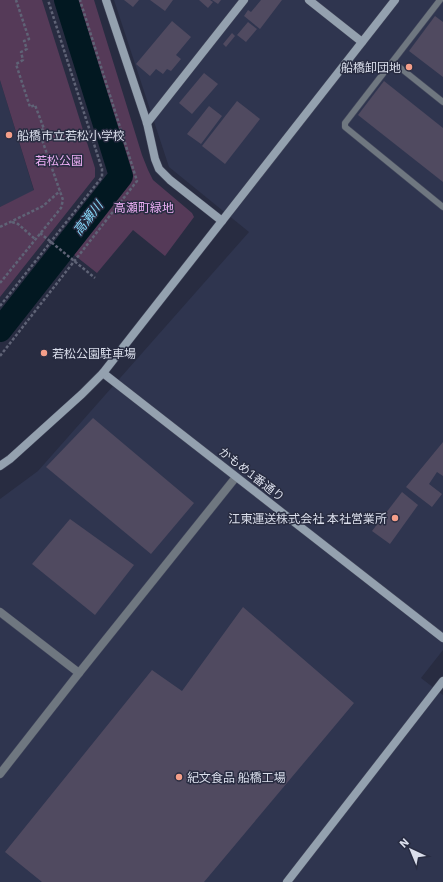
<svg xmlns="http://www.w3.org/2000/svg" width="443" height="882" font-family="'IBM Plex Sans','Noto Sans JP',sans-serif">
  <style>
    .built { fill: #2f354f }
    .green { fill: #553a58 }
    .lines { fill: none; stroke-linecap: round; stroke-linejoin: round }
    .river { stroke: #021821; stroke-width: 24 }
    .building { fill: #504a60 }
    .lane-casing { stroke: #44485c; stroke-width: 7 }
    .street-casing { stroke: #44485c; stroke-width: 9 }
    .secondary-casing { stroke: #44485c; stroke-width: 9 }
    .path { stroke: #5f6376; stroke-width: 2.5; stroke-dasharray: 3 2; stroke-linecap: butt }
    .lane { stroke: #6f7780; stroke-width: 6 }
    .street { stroke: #6f7780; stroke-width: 8 }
    .secondary { stroke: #94a1af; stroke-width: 8 }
    .poi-dot { fill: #f49e89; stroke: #282c41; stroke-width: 1.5 }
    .labels { text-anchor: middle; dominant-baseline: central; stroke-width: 3; stroke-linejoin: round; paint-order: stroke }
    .poi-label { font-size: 12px; fill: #dadeeb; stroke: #282c41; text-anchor: start }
    .park-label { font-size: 12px; fill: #ecaef4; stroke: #282c41 }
    .street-label { font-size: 12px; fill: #dadeeb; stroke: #282c41 }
    .water-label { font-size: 13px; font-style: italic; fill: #85d8f9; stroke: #282c41 }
  </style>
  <rect width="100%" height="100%" fill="#282c41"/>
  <g class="built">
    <polygon points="114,0 443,0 443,650 421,678 443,695 443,882 0,882 0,499 38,471 249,232 169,167"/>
    <polygon points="0,80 34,191 0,207"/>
  </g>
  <g class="green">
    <polygon points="0,0 42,0 95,168 95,177 0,297 0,207 34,190 0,80"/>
    <polygon points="74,0 94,0 142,155 148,170 153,180 192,213 194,217 165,256 133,230 97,273 73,254 131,179"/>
  </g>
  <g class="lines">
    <polyline class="river" points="0,330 121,176 66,0"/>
  </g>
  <g class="building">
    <polygon points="124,0 139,0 133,7"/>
    <polygon points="150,0 173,0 165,11"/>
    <polygon points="199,0 210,0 213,2 208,8"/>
    <polygon points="212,0 221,0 218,4"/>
    <polygon points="261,0 282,0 260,29 244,16 248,10 251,12"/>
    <polygon points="435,16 443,22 443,77 409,51"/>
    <polygon points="172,21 191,37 176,55 181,59 171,71 167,69 163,74 156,69 150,76 136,64"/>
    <polygon points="248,22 257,29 246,42 237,35"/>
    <polygon points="232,33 235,36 226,47 223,44"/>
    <polygon points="204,73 218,84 192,114 179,103"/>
    <polygon points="384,81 443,128 443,182 358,115"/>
    <polygon points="237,101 260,119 225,164 202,146"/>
    <polygon points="209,106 222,116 201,144 187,134"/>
    <polygon points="93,418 194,503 151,554 46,467"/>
    <polygon points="443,442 443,476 437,472 429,484 442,494 432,507 406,487"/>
    <polygon points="402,492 418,505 390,544 372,531"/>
    <polygon points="70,519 134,565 95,615 32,564"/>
    <polygon points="243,607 354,703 204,882 42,882 5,852 152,670 182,691"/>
  </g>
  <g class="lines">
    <defs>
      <g id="lane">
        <polyline points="440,0 345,123 345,127 443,207"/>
        <polyline points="393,62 443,102"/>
      </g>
      <g id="street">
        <polyline points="0,612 79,673"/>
        <polyline points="0,774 79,673 236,477"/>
      </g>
      <g id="secondary">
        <polyline points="106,0 147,123 155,159 159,169 170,180 222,221"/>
        <polyline points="309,0 362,42"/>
        <polyline points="147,123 244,0"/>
        <polyline points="103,373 443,638"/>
        <polyline points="0,466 10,459 82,394 103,373 395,0"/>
        <polyline points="287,882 443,681"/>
      </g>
    </defs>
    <use href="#lane" class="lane-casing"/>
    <use href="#street" class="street-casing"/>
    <use href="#secondary" class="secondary-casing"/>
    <g class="path">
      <polyline points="12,222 18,224 35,239"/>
      <polyline points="0,227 43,206 60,191"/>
      <polyline points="40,233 95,278"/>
      <polyline points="0,283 61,208 63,200 39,131 44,129 35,105 30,107 16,64 23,60 21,52 27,49 24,41 29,39 16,0"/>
      <polyline points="0,306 102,177 102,169 48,0"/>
      <polyline points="0,356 137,181 80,0"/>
    </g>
    <use href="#lane" class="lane"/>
    <use href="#street" class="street"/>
    <use href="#secondary" class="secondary"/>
  </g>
  <g class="poi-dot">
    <circle cx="409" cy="67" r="4"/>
    <circle cx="9" cy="135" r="4"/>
    <circle cx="44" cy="353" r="4"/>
    <circle cx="395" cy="518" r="4"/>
    <circle cx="179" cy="777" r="4"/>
  </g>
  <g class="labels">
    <g class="poi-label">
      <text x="401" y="67" text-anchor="end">船橋卸団地</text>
      <text x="17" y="135">船橋市立若松小学校</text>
      <text x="52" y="353">若松公園駐車場</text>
      <text x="387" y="518" text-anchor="end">江東運送株式会社 本社営業所</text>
      <text x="187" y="777">紀文食品 船橋工場</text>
    </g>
    <g class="park-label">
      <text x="59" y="160">若松公園</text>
      <text x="144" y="207">高瀬町緑地</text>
    </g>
    <g class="street-label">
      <text transform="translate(252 474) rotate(38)">かもめ1番通り</text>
    </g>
    <g class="water-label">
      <text transform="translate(88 218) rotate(-52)">高瀬川</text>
    </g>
  </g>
  <g transform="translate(411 850) rotate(316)" stroke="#282c41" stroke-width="3" paint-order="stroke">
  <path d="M0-3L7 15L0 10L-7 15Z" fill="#dadeeb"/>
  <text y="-6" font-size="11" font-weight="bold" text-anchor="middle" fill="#dadeeb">N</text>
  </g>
</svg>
